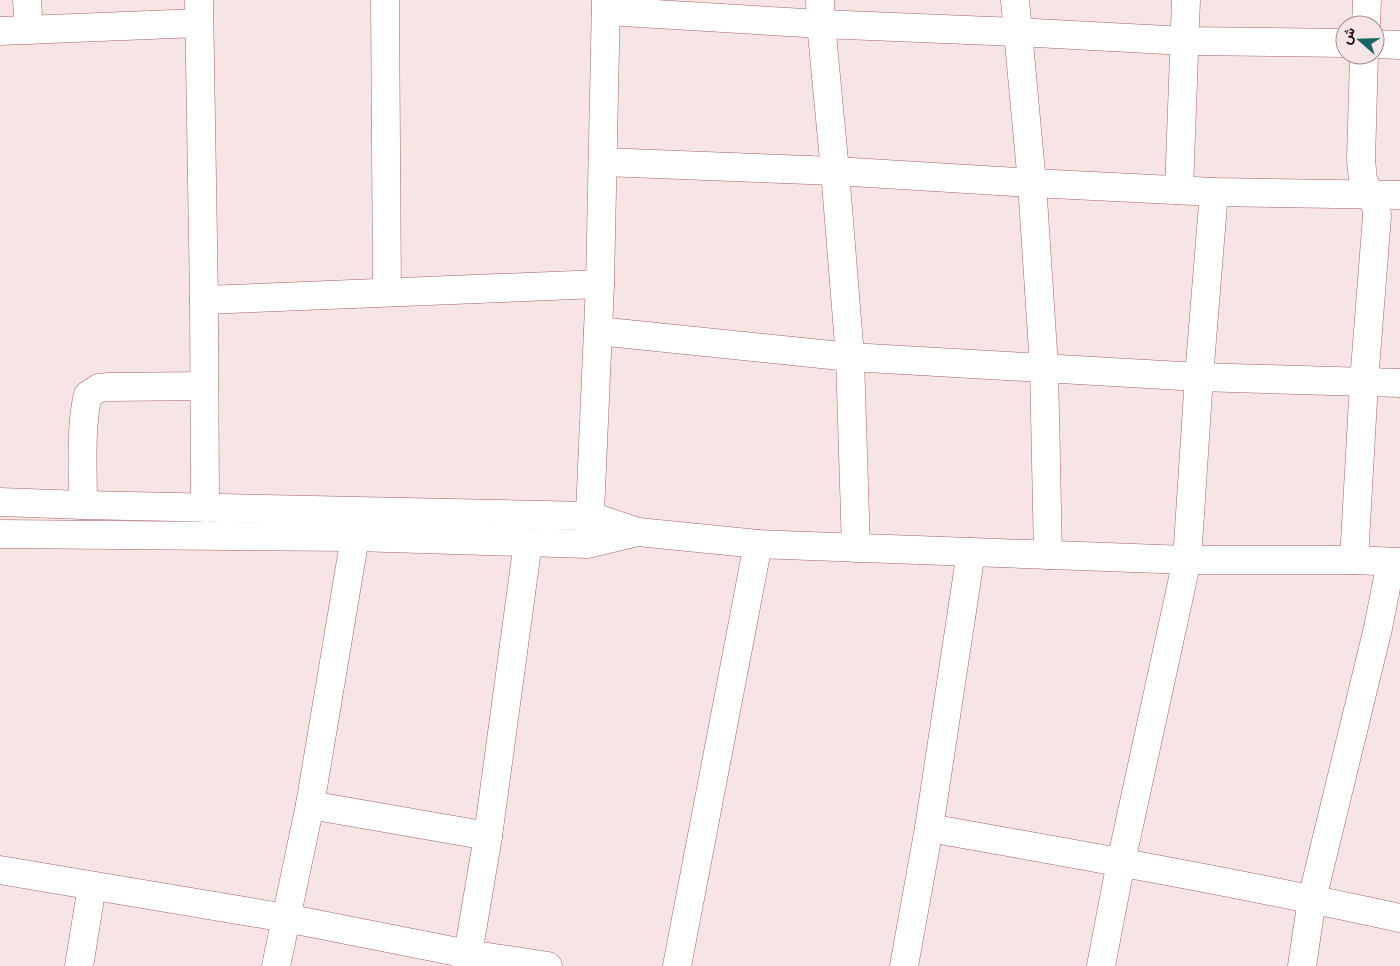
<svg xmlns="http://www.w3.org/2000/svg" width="1400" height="966" font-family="'Titillium Web',Vazirmatn,sans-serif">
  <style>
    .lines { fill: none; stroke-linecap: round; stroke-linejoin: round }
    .minor-casing { stroke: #ac6266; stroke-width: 29 }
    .minor { stroke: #fff; stroke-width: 28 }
  </style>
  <rect width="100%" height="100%" fill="#f7e5e5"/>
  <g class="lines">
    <defs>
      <g id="minor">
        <polyline points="27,0 29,30"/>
        <polyline points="199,0 204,300 205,508"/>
        <polyline points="385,0 387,292"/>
        <polyline points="820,0 821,24 835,171 850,357 856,548"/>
        <polyline points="1015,0 1032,183 1044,367 1048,555"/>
        <polyline points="606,11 821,24 1016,32 1186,41 1345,43"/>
        <polyline points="1366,25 1367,0"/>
        <polyline points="0,31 199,23"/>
        <polyline points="1375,44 1400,45"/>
        <polyline points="603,162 835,171 1032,183 1214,192 1400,195"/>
        <polyline points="1179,190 1186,0"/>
        <polyline points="204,300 600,284"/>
        <polyline points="598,331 850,357 1199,377 1400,383"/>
        <polyline points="0,502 83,505 590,516 638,532 758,544 1187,560 1354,560 1400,562"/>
        <path d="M83 505C83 473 80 426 88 395L99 388 109 387 204 386"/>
        <polyline points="0,534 355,537 588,544 638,532"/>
        <polyline points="589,536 600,284 606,0"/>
        <polyline points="1354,560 1364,382 1377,216 1376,206 1363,180 1361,160 1364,55"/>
        <polyline points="310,805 355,537"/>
        <path d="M929 828C1087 856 1244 884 1400 918"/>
        <polyline points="0,870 286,918 468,954 548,966"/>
        <polyline points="79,966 92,886"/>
        <polyline points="276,966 310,805 488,836"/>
        <polyline points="466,966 488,836 528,542"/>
        <polyline points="677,966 758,544"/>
        <polyline points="904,966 929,828 971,552"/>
        <polyline points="1101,966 1121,862 1187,560 1199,377 1214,192"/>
        <polyline points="1302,966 1312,899 1378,628 1391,562"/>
      </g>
    </defs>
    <use href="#minor" class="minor-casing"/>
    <use href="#minor" class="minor"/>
  </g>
  <g transform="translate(1360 40) rotate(290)"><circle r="24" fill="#f7e5e5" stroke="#a08b8c"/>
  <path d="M0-4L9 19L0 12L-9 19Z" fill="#156466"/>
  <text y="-8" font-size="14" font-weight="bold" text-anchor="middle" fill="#1d0406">ش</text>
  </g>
</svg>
